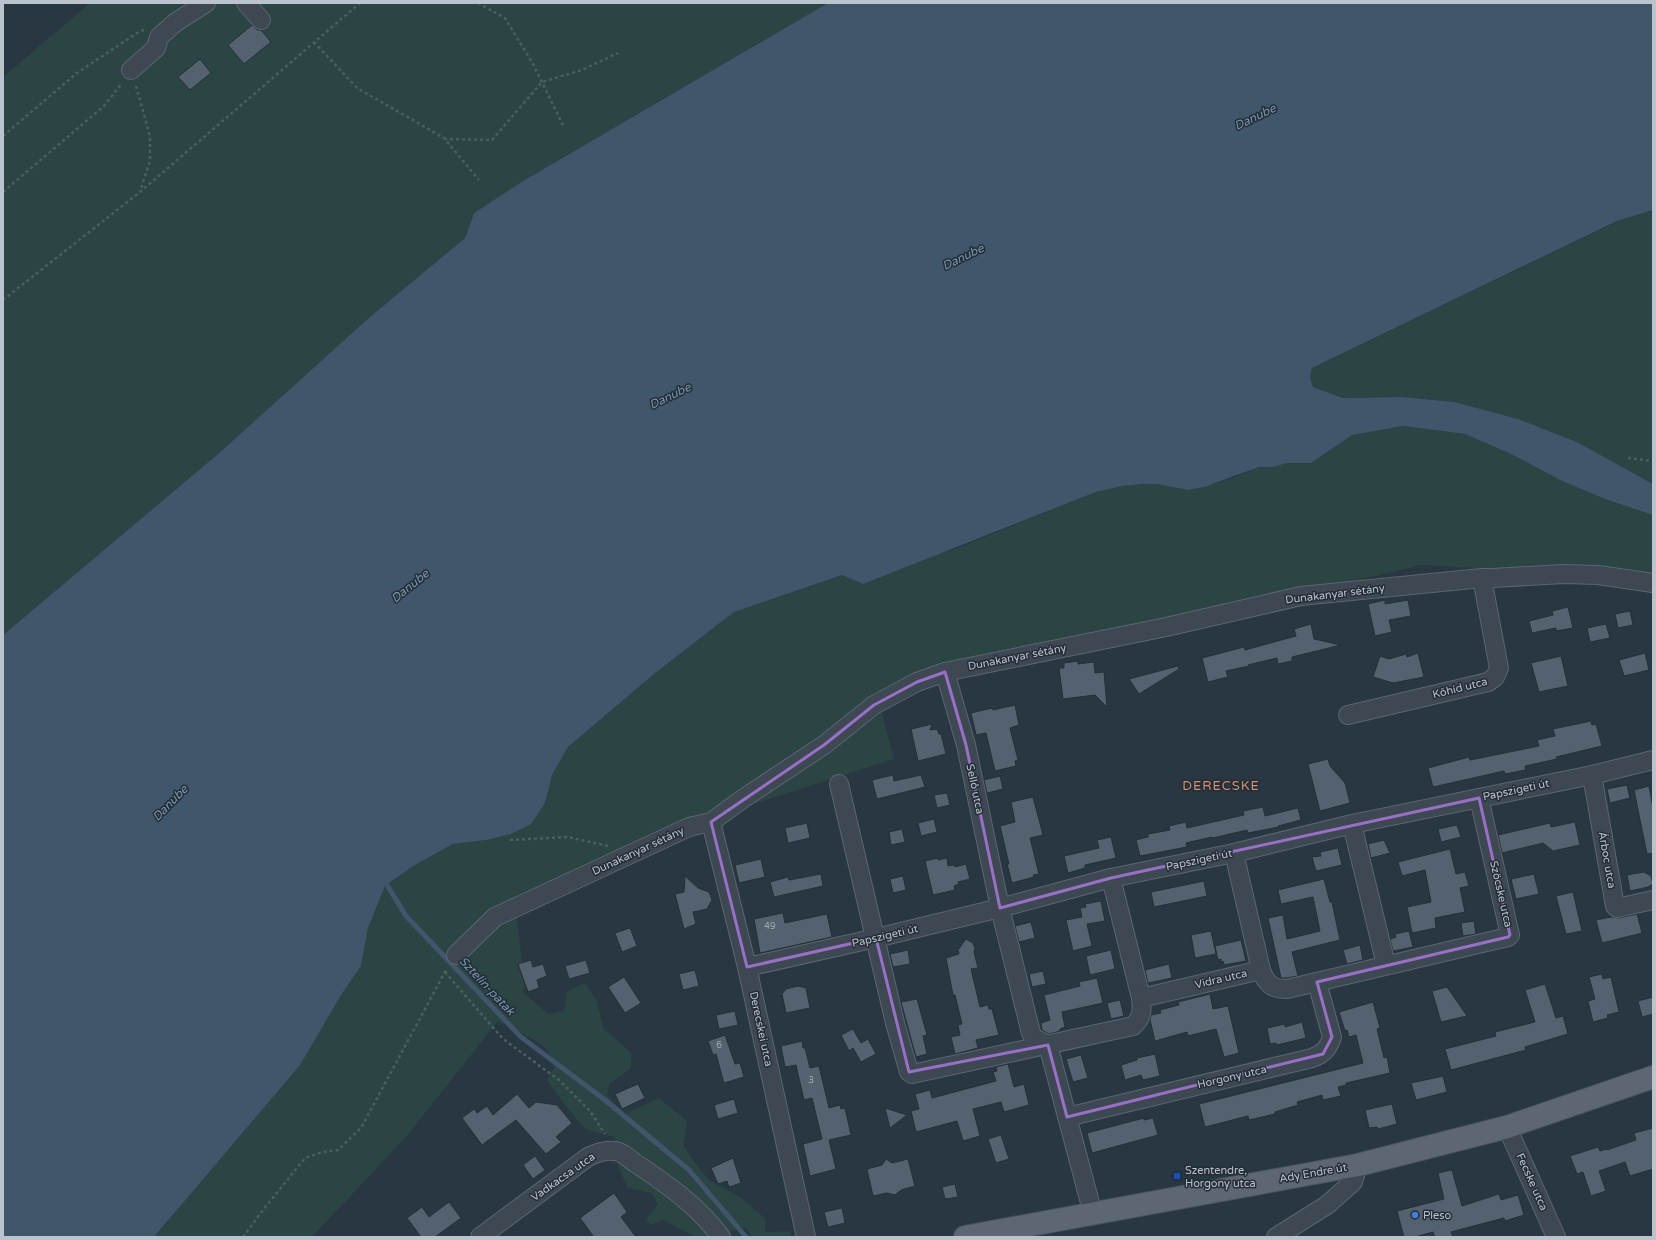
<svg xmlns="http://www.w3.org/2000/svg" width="1656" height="1240" font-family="'Varela Round',sans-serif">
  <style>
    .green { fill: #2b4444 }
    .water { fill: #40566b }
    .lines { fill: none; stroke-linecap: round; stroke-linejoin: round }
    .stream { stroke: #40566b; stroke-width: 5 }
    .building { fill: #546270; stroke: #242f3a }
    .minor-casing { stroke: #5c6670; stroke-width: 20 }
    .major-casing { stroke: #4a545f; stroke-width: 24 }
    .path { stroke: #496060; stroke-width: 2.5; stroke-dasharray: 3 3; stroke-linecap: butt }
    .minor { stroke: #3d4853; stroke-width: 18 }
    .major { stroke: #5c6773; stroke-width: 22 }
    .marked { fill: none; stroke: #9870c5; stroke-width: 3; stroke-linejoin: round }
    .transit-dot { fill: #1a4fb4; stroke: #222d38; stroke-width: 1.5 }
    .shop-dot { fill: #3f7fe0; stroke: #222d38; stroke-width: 1.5 }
    .labels { text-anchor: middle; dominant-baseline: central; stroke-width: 3; stroke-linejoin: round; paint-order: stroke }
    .number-label { font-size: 9px; fill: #a1abb5 }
    .street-label { font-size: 11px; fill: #bbc3cc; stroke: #222d38 }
    .poi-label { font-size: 11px; fill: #bbc3cc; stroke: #222d38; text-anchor: start }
    .water-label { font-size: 12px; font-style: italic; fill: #7d96ad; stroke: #222d38 }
    .quarter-label { font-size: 13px; letter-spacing: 1px; fill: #d29170; stroke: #222d38 }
  </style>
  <rect width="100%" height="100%" fill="#293743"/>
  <g class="green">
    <polygon points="90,3 828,3 523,181 474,213 465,238 371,316 218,454 3,635 3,77"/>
    <polygon points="1653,210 1653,484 1577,442 1518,419 1455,402 1403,397 1343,398 1313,387 1310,378 1312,368 1618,221"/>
    <path d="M1403 426 1465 434 1513 455 1560 480 1605 499 1653 515V578L1421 565 892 694 879 702 894 759 719 815 515 903 525 988 522 991 548 1014 564 1011 567 991 585 983 597 1001 603 1028 631 1053V1068L610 1083 607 1095 625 1114 659 1098 687 1121 683 1145 694 1162 709 1180 740 1197 765 1218V1232L791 1231V1237H752L746 1228 727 1232 717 1237H695L663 1220 651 1225 646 1219 658 1205 652 1193 628 1188 618 1167 615 1137 585 1129 561 1100 547 1080 556 1064C553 1059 549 1052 545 1048 532 1036 513 1031 498 1021L406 1137 312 1237H154L162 1229 341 995 361 966 368 928 385 886 413 866 453 844 486 840 545 803 552 775 568 747 654 674 734 612 843 575 955 549 1096 492 1122 486 1143 484H1157L1188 490 1224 481 1259 467H1273L1287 463H1311L1352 435Z"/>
  </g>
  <polygon class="water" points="828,3 1653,3 1653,210 1617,221 1312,368 1310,378 1313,387 1343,398 1403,397 1455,402 1518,419 1577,442 1653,484 1653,515 1605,499 1560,480 1513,455 1465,434 1403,426 1352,435 1311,463 1287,463 1273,467 1259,467 1204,487 1188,490 1157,484 1143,484 1122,486 1096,492 863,584 842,575 734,612 654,674 568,747 552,775 545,803 531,824 511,834 486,840 453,844 413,866 385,886 368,928 361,966 341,995 300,1065 154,1237 3,1237 3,635 218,454 371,316 465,238 474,213 523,181"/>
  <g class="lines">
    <polyline class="stream" points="384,880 406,916 521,1037 605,1100 689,1170 746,1237"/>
  </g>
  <g class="building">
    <polygon points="252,25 257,30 261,30 271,42 244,64 228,45"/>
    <polygon points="200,59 211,73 190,90 178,77"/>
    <polygon points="1385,600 1385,604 1408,600 1411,616 1389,620 1392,632 1375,636 1368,604"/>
    <polygon points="1568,607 1573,628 1556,631 1556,628 1532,633 1529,621 1553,615 1552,611"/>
    <polygon points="1630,611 1633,625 1618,628 1615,614"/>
    <polygon points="1311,624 1314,639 1341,645 1292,657 1292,661 1278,664 1277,658 1248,665 1249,666 1226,671 1228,677 1208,682 1202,658 1244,647 1245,650 1296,636 1294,629"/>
    <polygon points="1606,624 1610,638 1590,642 1587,628"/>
    <polygon points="1418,653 1424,677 1393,683 1373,677 1380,656 1389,659 1406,654 1407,657"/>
    <polygon points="1645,653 1649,670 1624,676 1619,660"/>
    <polygon points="1561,656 1568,686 1539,692 1531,663"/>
    <polygon points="1078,661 1078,664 1094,662 1095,673 1104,672 1107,707 1095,695 1063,699 1059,668 1064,668 1064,663"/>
    <polygon points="1178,666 1179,669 1139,694 1129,679"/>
    <polygon points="1015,705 1019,725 1010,728 1018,760 1015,761 1016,766 995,771 986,733 976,735 971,713 992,708 993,710"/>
    <polygon points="1591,721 1592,725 1596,724 1602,746 1556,757 1557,759 1525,766 1526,770 1505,774 1504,771 1433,787 1428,768 1469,757 1470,760 1539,746 1537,740 1555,736 1553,729"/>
    <polygon points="932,724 930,730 937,729 939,734 941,734 946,754 918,761 911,729"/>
    <polygon points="1328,759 1330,766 1345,783 1350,803 1320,811 1308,764"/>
    <polygon points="893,775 894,781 921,775 925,787 877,799 872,780"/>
    <polygon points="1000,776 1003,789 987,793 984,780"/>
    <polygon points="1627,785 1630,798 1610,803 1607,789"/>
    <polygon points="1649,786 1653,808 1653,853 1647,854 1634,790"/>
    <polygon points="947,793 950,805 937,808 934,795"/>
    <polygon points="1033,797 1043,835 1030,838 1039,874 1033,875 1034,877 1012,883 1007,864 1009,864 1000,826 1015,822 1011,802"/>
    <polygon points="1263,807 1265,816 1298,808 1301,820 1278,826 1279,827 1248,833 1247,830 1213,838 1212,837 1186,843 1187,847 1140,856 1136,840 1148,837 1148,834 1170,830 1169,826 1186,822 1187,828 1244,815 1243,811"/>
    <polygon points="934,819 937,832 921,836 918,823"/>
    <polygon points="1575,822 1580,845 1553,851 1543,843 1502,853 1498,835 1550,823 1551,827"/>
    <polygon points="807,823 810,838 788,843 785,828"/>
    <polygon points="1457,825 1461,837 1441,842 1438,829"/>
    <polygon points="902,829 905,842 891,845 889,832"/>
    <polygon points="1111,837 1116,858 1085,865 1085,868 1068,873 1064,856 1099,848 1097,840"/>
    <polygon points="1384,840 1390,853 1371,858 1368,844"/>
    <polygon points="1338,848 1342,865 1316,871 1312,857 1321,856 1320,852"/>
    <polygon points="1450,849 1456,874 1465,872 1469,886 1460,888 1465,912 1435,918 1436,928 1412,933 1407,907 1431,902 1425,870 1402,876 1398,862"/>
    <polygon points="938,858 938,860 947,858 948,866 954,865 955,867 966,864 970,879 958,882 959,884 954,886 955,890 933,895 925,861"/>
    <polygon points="761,859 765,877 739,883 735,865"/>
    <polygon points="1644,872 1651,876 1653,884 1648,887 1630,891 1627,875"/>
    <polygon points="821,874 823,886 774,897 770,882 788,877 789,880"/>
    <polygon points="1534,874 1539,894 1516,899 1511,879"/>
    <polygon points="685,876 698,888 709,892 712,900 707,909 693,912 696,924 684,929 675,894 684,892"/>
    <polygon points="903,876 906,890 893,893 890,879"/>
    <polygon points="1324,879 1330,902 1332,902 1340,940 1292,952 1298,976 1286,978 1281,978 1268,918 1283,915 1287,939 1320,931 1313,897 1281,904 1278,890"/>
    <polygon points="1204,881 1207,896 1154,907 1151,892"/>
    <polygon points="1573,892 1582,931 1566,934 1556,896"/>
    <polygon points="1101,901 1105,921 1087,924 1092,946 1073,951 1066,920 1082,917 1080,908 1086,907 1085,904"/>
    <polygon points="783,913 785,923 827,914 832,937 760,953 754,919"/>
    <polygon points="1637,914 1642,933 1602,943 1596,920 1611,917 1619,918"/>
    <polygon points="1474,921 1476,934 1463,936 1461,923"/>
    <polygon points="1031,922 1035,938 1019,942 1015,926"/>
    <polygon points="630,928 637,946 622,952 615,933"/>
    <polygon points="1211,931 1216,954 1195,958 1191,935"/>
    <polygon points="1409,931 1413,947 1393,951 1390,939 1396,937 1395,934"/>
    <polygon points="966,939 973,943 975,948 974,952 978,968 971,969 980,1007 988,1005 989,1009 992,1009 999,1035 976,1040 978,1048 955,1054 951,1037 960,1035 958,1025 962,1024 955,995 953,995 946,958 959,954 958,949 960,948 960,947"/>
    <polygon points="1241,940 1246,961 1224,965 1223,961 1221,962 1221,959 1218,960 1215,946"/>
    <polygon points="1360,945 1363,960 1347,964 1343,950"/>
    <polygon points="908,950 910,964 893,967 890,954"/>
    <polygon points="1111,950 1115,969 1090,975 1086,956"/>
    <polygon points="531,960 533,967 543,964 547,976 537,980 539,988 528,992 518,964"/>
    <polygon points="586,960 590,973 569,979 565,966"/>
    <polygon points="1169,964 1172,978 1148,983 1145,970"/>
    <polygon points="695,970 699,986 683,990 679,974"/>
    <polygon points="1043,971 1046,984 1032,987 1029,974"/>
    <polygon points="1602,974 1603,979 1611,977 1619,1012 1607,1015 1608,1018 1593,1022 1588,1001 1595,999 1589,977"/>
    <polygon points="624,977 641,1003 625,1013 608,987"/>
    <polygon points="1097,978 1103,1003 1062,1012 1065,1027 1060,1029 1060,1031 1049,1034 1042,1030 1041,1023 1050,1020 1044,995 1080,986 1079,982"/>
    <polygon points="1545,984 1556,1018 1563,1016 1568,1034 1525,1047 1526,1050 1451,1070 1445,1049 1496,1036 1495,1032 1535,1022 1525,990"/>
    <polygon points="798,986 806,988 810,1008 786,1013 782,994 786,989"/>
    <polygon points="1447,987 1467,1016 1441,1022 1432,991"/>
    <polygon points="1210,994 1213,1009 1228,1006 1239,1053 1224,1057 1216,1029 1188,1036 1187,1032 1155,1041 1150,1020 1151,1015 1161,1013 1160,1010 1179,1005 1178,1002"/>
    <polygon points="1653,997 1653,1014 1642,1017 1638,1001"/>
    <polygon points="917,999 927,1035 923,1036 927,1054 916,1057 901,1002"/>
    <polygon points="1120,1000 1124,1016 1111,1019 1107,1003"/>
    <polygon points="1373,1002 1380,1028 1377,1029 1384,1058 1387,1057 1390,1073 1346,1083 1346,1085 1338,1087 1341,1096 1323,1100 1322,1095 1297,1102 1298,1105 1275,1112 1275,1114 1249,1120 1248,1116 1205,1127 1199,1104 1363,1063 1356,1035 1349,1037 1347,1030 1345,1031 1339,1012"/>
    <polygon points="735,1011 738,1025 719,1029 716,1015"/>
    <polygon points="1302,1022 1306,1038 1277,1045 1276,1043 1270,1044 1267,1028 1285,1024 1285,1027"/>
    <polygon points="853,1029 861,1043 868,1039 876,1054 861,1062 853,1048 849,1051 841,1035"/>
    <polygon points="725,1035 735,1064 740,1063 744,1077 724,1083 716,1054 713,1055 708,1041"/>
    <polygon points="802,1041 803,1048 805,1048 810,1068 819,1066 829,1108 840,1105 841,1109 845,1108 851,1135 829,1140 836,1169 810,1176 803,1144 822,1139 812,1098 804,1100 796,1065 785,1067 781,1046"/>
    <polygon points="1155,1054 1160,1076 1143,1080 1141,1075 1125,1080 1121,1065 1137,1060 1137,1058"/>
    <polygon points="1081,1055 1088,1078 1073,1082 1066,1059"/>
    <polygon points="1008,1064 1014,1087 1024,1084 1029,1105 1004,1112 1001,1102 973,1109 980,1136 963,1141 957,1121 916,1132 911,1111 919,1109 915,1094 930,1090 932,1098 996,1081 993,1072 997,1071 996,1067"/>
    <polygon points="1443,1076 1447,1092 1416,1100 1411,1083"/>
    <polygon points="638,1084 645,1098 622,1109 615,1094"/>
    <polygon points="517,1094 529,1108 536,1102 557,1105 572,1123 556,1137 561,1142 546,1154 516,1120 482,1145 462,1118 474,1109 477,1113 487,1106 493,1115"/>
    <polygon points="734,1099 738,1113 718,1119 714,1105"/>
    <polygon points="1392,1104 1397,1124 1378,1129 1377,1127 1369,1128 1365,1110"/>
    <polygon points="885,1108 907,1115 890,1128"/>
    <polygon points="1144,1118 1144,1120 1153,1118 1158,1135 1092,1153 1087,1133"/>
    <polygon points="1653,1128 1653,1169 1630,1176 1625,1162 1599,1171 1606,1191 1591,1196 1583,1172 1577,1174 1570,1156 1598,1147 1600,1151 1606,1149 1607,1150 1636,1140 1634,1133"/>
    <polygon points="1001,1135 1009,1159 996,1163 988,1139"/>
    <polygon points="535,1156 545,1170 533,1179 523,1165"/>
    <polygon points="733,1158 741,1183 729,1187 727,1181 718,1184 711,1168"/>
    <polygon points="886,1159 892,1163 908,1159 915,1186 901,1190 895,1195 887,1193 873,1196 867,1169 882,1165"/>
    <polygon points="1452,1170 1462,1206 1499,1194 1501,1200 1518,1195 1524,1215 1505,1221 1504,1218 1451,1232 1453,1237 1435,1237 1433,1232 1415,1237 1404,1237 1397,1211 1444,1199 1438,1173"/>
    <polygon points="955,1184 958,1197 945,1199 942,1187"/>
    <polygon points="614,1193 627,1212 621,1217 636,1237 594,1237 580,1218"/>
    <polygon points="449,1202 461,1218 435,1237 421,1237 407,1218 422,1207 429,1217"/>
    <polygon points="842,1208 845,1223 828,1227 824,1212"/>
  </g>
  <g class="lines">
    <defs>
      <g id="minor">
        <polyline points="246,3 261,20"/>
        <polyline points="131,70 156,48 159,37 176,22 206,3"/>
        <polyline points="945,672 966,745 1000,908 1031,1033 1034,1038 1048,1045 1093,1214"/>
        <polyline points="1348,715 1488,682 1495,677 1499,668 1482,578"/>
        <polyline points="1592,775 1615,906 1617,908 1653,900"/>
        <path d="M839 784 895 1023 909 1072 912 1074 1133 1026C1143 1017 1142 1010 1141 998L1111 878"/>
        <polyline points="711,822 747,967 806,1237"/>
        <polyline points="1352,824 1386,965"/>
        <polyline points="1234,853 1261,970"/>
        <polyline points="456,955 495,917 689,827 711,822 744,798 824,745 874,705 917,682 945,672 1166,627 1301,596 1482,578 1492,578 1564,574 1598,575 1653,583"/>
        <polyline points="747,967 876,938 1000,908 1111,878 1234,853 1352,824 1592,775 1653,760"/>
        <path d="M1141 998 1261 970C1266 984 1272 989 1287 989L1508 937 1510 935 1479 798"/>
        <path d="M1067 1117 1312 1058C1323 1054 1328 1049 1332 1037L1317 982"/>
        <polyline points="1507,1127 1556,1237"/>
        <path d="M480 1237 588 1157C597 1153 604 1150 614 1151 621 1151 630 1159 635 1163 667 1184 698 1206 721 1237"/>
        <polyline points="1276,1237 1327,1205 1353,1182 1358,1165"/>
      </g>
      <polyline id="major" points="965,1237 1358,1165 1507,1127 1653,1077"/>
    </defs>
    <use href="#minor" class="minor-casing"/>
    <use href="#major" class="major-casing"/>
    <g class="path">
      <polyline points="478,3 505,18 533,64 563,125"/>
      <polyline points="314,42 357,88 444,138 479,180"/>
      <polyline points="136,86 150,136 150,161 140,191"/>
      <polyline points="3,136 77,73 140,31 144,30"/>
      <polyline points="444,139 492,140 542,82 582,70 618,53"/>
      <polyline points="3,192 104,106 122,83"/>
      <polyline points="3,300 140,192 360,3"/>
      <polyline points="1628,458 1653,461"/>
      <polyline points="510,840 568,837 608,846"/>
      <polyline points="445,972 503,1039 559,1080 590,1111 605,1134"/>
      <polyline points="243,1237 263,1210 305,1158 323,1152 338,1150 361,1128 447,968"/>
    </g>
    <use href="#minor" class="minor"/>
    <use href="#major" class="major"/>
  </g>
  <path class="marked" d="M945 672 966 745 1000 908 1111 878 1479 798 1510 935 1508 937 1317 982 1332 1037 1323 1054 1067 1117 1048 1045 909 1072 876 938 747 967 711 822 824 745 874 705 917 682Z"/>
  <rect class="transit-dot" x="1173" y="1172" width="8" height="8" rx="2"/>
  <circle class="shop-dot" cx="1415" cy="1215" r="4"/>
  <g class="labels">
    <g class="number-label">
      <text x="770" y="926">49</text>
      <text x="719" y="1045">6</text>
      <text x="811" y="1080">3</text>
    </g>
    <g class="street-label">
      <text transform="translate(1335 594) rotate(-7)">Dunakanyar sétány</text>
      <text transform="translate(1017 657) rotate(-11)">Dunakanyar sétány</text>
      <text transform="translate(1460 688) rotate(-14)">Kőhíd utca</text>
      <text transform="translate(975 789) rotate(78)">Sellő utca</text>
      <text transform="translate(1516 790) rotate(-12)">Papszigeti út</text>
      <text transform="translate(638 851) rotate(-25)">Dunakanyar sétány</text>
      <text transform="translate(1199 860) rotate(-12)">Papszigeti út</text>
      <text transform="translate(1607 860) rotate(80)">Árboc utca</text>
      <text transform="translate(1501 894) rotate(77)">Szöcske utca</text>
      <text transform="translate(885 936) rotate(-13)">Papszigeti út</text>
      <text transform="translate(1221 979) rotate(-13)">Vidra utca</text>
      <text transform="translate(761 1029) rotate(78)">Derecskei utca</text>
      <text transform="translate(1232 1077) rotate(-13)">Horgony utca</text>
      <text transform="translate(1313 1173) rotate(-10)">Ady Endre út</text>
      <text transform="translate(563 1177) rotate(-35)">Vadkacsa utca</text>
      <text transform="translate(1532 1182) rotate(66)">Fecske utca</text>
    </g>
    <g class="poi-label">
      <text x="1185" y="1170">Szentendre,<tspan x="1185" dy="13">Horgony utca</tspan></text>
      <text x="1423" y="1215">Pleso</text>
    </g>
    <g class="water-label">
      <text transform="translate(1255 117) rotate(-26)">Danube</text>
      <text transform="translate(963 257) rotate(-26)">Danube</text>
      <text transform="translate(670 396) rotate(-26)">Danube</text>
      <text transform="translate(410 586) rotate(-39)">Danube</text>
      <text transform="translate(170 803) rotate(-46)">Danube</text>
      <text transform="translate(487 986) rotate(47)">Sztelin-patak</text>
    </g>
    <g class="quarter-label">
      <text x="1221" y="786">DERECSKE</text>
    </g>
  </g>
  <rect width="1656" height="1240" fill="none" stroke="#bbc3cc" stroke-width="8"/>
</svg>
